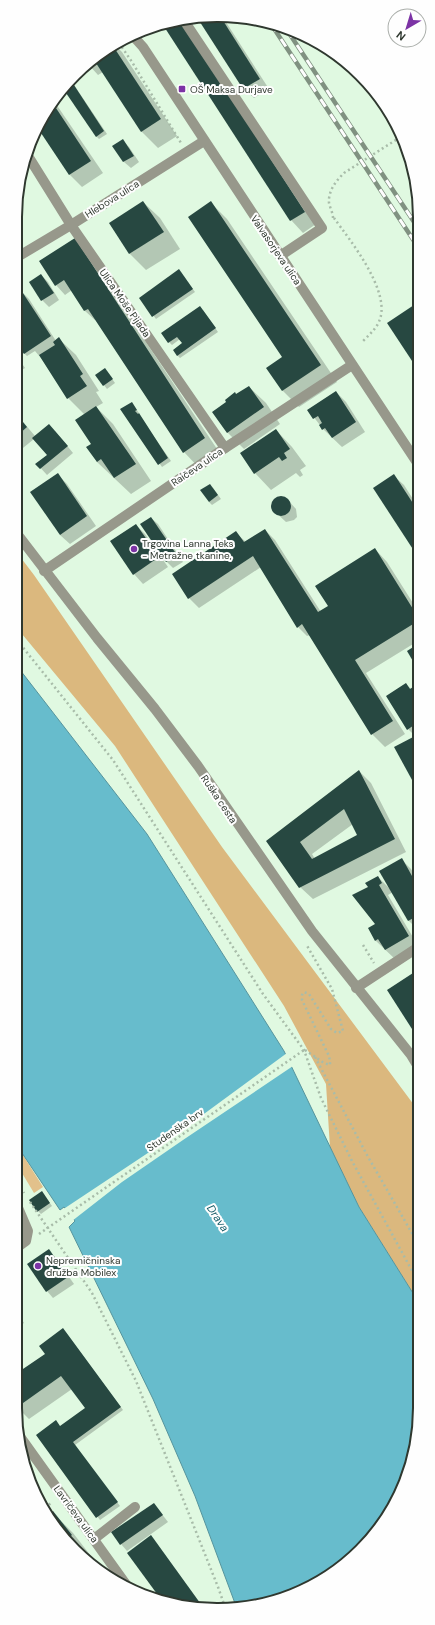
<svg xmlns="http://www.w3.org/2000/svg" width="435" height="1625" font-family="'DM Sans',sans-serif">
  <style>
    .green { fill: #e2c18b }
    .forest { fill: #dbb87e }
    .water { fill: #67bccc; stroke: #56949d }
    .pier { fill: #e0f9e1 }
    .shadow { fill: #0003; fill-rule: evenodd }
    .building { fill: #274841; fill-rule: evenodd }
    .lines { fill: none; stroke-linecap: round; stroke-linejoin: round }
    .path { stroke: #a8bca9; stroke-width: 2.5; stroke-dasharray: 2 3; stroke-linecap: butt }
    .minor { stroke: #97988b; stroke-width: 10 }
    .rail-casing { stroke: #809181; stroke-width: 4.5 }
    .rail { stroke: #fefefe; stroke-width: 3; stroke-dasharray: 9; stroke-linecap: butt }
    .poi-dot { fill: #7c33a5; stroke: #fefefe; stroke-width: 1.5 }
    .labels { text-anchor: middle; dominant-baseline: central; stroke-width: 4; stroke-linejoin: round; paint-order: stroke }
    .poi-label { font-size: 10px; fill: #2f382f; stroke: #fefefe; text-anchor: start }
    .street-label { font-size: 10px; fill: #2f382f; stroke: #fefefe }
    .water-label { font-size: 11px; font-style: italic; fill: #165d69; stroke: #fefefe }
    .rim { fill: none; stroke: #2f382f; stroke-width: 2 }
  </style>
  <rect width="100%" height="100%" fill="#e0f9e1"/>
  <polygon class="green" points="16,1144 43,1187 34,1193 16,1163"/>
  <polygon class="forest" points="18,554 34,575 222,847 417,1109 416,1298 359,1207 330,1148 326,1084 284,1006 115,746 17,628"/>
  <polygon class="water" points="17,666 147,834 284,1051 359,1207 416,1298 416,1447 393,1509 341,1568 270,1603 236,1606 195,1496 153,1399 69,1227 75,1221 64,1207 60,1210 16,1144"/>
  <polygon class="pier" points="287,1053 293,1066 183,1140 122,1182 72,1221 64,1210 59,1212 178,1133"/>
  <g class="shadow">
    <polygon points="178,19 181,19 316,224 303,233 291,220 164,25"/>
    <polygon points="199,19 224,19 269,89 254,98 244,89"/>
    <polygon points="115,45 122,52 177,136 158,148 142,132 103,72 98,75 89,65 105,49"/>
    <polygon points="72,82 107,134 99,139 96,136"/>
    <polygon points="54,101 103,173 82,187 70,175 39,129 49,105"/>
    <polygon points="123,141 129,147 139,162 131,168 124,162 114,146"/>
    <polygon points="143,202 160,218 180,249 146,270 130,254 110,224"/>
    <polygon points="211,203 227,219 337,382 299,407 283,391 268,368 284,357"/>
    <polygon points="84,249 221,455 200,469 184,452 96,319 95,320 85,311 72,290 65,295 56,285"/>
    <polygon points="182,274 195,292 156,319 140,298"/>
    <polygon points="41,275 48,282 59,300 49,307 42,300 31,282"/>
    <polygon points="19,289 29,299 56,341 59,339 76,355 99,391 96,392 103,403 96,407 113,424 151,481 131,494 97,462 88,447 92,444 85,415 68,398 41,358 35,351 27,356 24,353 18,328"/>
    <polygon points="203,310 218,332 180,358 177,355 183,344 180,339 172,345 169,342"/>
    <polygon points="18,358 25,368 18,372"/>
    <polygon points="105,369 115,383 107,389 96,375"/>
    <polygon points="249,387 266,403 280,424 244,449 227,432 237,395"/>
    <polygon points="336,392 346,402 365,432 342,447 323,429 309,411"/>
    <polygon points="134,406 139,413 138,414 171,461 162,467 122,409"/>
    <polygon points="18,416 35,436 55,431 73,453 47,475 37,464 48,455 34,439 18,452"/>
    <polygon points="276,430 292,447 306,466 300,470 303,475 300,477 296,473 271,490 255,473"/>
    <polygon points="57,474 67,484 96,526 70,544 60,535"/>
    <polygon points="394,476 404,485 418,507 418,555"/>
    <polygon points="213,488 221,499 212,505 209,502"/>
    <polygon points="279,497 287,499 296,509 297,517 294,520 286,522 273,510 273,502"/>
    <polygon points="151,518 158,524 183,562 173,568 167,562 142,524"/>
    <polygon points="136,525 145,534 168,567 143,584 134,574"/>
    <polygon points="265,530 275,540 321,612 329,606 375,549 387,562 418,611 418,641 366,673 405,734 385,747 372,734 310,635 307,636 298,627 261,567 199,608 189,598 236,533 246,542"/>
    <polygon points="406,684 411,689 416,687 417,689 417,787 395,747 416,737 408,729"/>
    <path d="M359 771 371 783 406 852 313 899 300 887 268 841ZM353 824 358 835 315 859 312 854Z"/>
    <polygon points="402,860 411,869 417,879 417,929 409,921 393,892 388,895 417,944 395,959 376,941 369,929 376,924 369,887 378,877 390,889"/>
    <polygon points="417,964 417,970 414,966"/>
    <polygon points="413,974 417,978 417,1032 413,1028"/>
    <polygon points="42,1192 52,1206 41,1214 38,1211"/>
    <polygon points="16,1234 20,1242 16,1245"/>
    <polygon points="49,1251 55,1257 74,1284 53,1298 47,1291"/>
    <polygon points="15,1308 24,1323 15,1329"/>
    <polygon points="66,1333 123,1410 75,1445 120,1506 100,1520 37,1435 60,1427 86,1408 72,1389 29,1419 15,1405 15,1361 22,1371 47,1355"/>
    <polygon points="29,1478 44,1500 41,1502 30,1485"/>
    <polygon points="154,1504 168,1522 127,1551 121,1544"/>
    <polygon points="53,1513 73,1533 91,1556 88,1558 65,1541 50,1516"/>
    <polygon points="154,1540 203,1607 200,1608 161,1598"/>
  </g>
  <g class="building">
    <polygon points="178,19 180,19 305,212 290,221 163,25"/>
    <polygon points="198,19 222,19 260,79 243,89"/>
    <polygon points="113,46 161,119 141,132 94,60 105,49"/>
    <polygon points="72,82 104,131 96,137 64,90"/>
    <polygon points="52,102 91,161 69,175 39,130 49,105"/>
    <polygon points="123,139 134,156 123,162 112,146"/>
    <polygon points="143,201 164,232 129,254 109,223"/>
    <polygon points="211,201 321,365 282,391 266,368 282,357 188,217"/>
    <polygon points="75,238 205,438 183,453 88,309 84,311 64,280 55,286 39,261"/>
    <polygon points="179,269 193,289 152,317 139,298"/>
    <polygon points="41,274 54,293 41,301 29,282"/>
    <polygon points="19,287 51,336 24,354 18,346"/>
    <polygon points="414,305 418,311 418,370 387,323"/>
    <polygon points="200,306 216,328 177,356 173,350 182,343 177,337 168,343 161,333"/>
    <polygon points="59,337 83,374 80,376 87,386 67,399 39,355 55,345 53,342"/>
    <polygon points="105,368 113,379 103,386 95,375"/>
    <polygon points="249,386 264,407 227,433 212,412 226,402 225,400 235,392 236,394"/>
    <polygon points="336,391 356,422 332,438 325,428 322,430 319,425 322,423 318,416 313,419 307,410"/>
    <polygon points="132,402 137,410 135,411 138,414 139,413 168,458 158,465 120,409"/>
    <polygon points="96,406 136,464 114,478 101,459 97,462 86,447 91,444 75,420"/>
    <polygon points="18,416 27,427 18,435"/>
    <polygon points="49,424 68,446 40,469 35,464 47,455 32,438"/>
    <polygon points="276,429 290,449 284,453 287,458 282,461 279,457 254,474 240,453"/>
    <polygon points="58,473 87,516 60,535 30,492"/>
    <polygon points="394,474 418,511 418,557 373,488"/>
    <polygon points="210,484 218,495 209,502 200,490"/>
    <circle cx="281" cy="506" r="10"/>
    <polygon points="151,517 177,555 166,562 140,524"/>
    <polygon points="136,524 159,557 133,575 110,541"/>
    <polygon points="265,529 318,612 328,606 315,586 375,548 418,617 418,621 355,660 393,721 371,735 302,624 297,628 253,556 188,599 172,574 236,531 244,542"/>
    <polygon points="418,644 418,653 417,668 407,651"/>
    <polygon points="406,683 410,689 416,685 417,688 417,723 407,730 386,696"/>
    <polygon points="417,735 417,789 394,747"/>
    <path d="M359 770 395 839 299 888 266 841ZM344 809 357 835 312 859 300 842Z"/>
    <polygon points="402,858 417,885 417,916 408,921 379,871"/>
    <polygon points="378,876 382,883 379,885 409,936 385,950 378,939 375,941 368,928 375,924 352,895 368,887 365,883"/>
    <polygon points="413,973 417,979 417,1026 412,1029 387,990"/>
    <polygon points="42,1191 50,1203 37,1212 29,1200"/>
    <polygon points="49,1249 68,1277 46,1292 27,1264"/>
    <polygon points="63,1328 121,1407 73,1442 118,1502 96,1518 36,1435 56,1420 60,1426 85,1408 61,1376 16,1408 15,1407 15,1365 20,1371 45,1354 39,1346"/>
    <polygon points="154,1503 163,1515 120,1545 111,1532"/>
    <polygon points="53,1511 72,1535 65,1541 49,1515"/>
    <polygon points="151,1535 200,1603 195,1607 160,1598 127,1553"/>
  </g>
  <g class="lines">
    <g class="path">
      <polyline points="119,43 132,62 181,143"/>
      <path d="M333 218C333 213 330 208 329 203 328 191 336 181 344 173L402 136"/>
      <path d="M334 218C350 240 390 290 380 319 377 328 370 334 363 341"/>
      <polyline points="17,640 113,760 263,994 304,1050 321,1098 352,1161 416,1278"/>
      <polyline points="363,945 374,963"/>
      <polyline points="305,1050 324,1063 330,1065 330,1061 329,1056 302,1000 302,995 304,992 309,994 331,1029 337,1033 343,1031 332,989 306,944"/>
      <polyline points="315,1057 367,1155 417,1242"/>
      <polyline points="16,1179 24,1193"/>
      <polyline points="30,1202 92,1293 136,1381 218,1587 225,1607"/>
      <polyline points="39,1234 304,1050"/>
      <polyline points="45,1508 52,1502"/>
    </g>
    <g class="minor">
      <polyline points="183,19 322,228 280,256"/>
      <polyline points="134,37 143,47 418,464"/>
      <polyline points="28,156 71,225 225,448"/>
      <polyline points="19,256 71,225 204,141"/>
      <polyline points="18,535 97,638 155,709 198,766 312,931 411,1055 417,1065"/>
      <polyline points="44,571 225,448 352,365"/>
      <polyline points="356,988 417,948"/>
      <polyline points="15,1249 26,1241 28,1231 16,1203"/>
      <polyline points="21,1438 130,1590"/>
      <polyline points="94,1539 135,1507"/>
    </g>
    <defs>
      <g id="rail">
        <polyline points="271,24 418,247"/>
        <polyline points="287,30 418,228"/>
      </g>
    </defs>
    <use href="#rail" class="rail-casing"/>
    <use href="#rail" class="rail"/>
  </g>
  <g class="poi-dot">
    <rect x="178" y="85" width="8" height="8" rx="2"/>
    <circle cx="134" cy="549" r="4"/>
    <circle cx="38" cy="1266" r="4"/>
  </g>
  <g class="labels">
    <g class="poi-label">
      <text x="190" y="89">OŠ Maksa Durjave</text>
      <text x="142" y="543">Trgovina Lanna Teks<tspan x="142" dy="12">- Metražne tkanine,</tspan></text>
      <text x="46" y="1260">Nepremičninska<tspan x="46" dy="12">družba Mobilex</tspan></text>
    </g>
    <g class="street-label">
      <text transform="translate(112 199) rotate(-32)">Hlebova ulica</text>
      <text transform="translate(276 250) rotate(56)">Valvasorjeva ulica</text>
      <text transform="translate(125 303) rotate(55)">Ulica Moše Pijada</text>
      <text transform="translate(197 467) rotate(-34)">Raičeva ulica</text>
      <text transform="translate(219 799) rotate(56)">Ruška cesta</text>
      <text transform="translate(175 1130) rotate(-35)">Studenška brv</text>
      <text transform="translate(76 1514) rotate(54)">Lavričeva ulica</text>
    </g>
    <g class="water-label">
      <text transform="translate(218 1218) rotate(56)">Drava</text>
    </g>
  </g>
  <path d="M0 0H435V1625H0ZM217 22H218A195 195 0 0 1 413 217V1408A195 195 0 0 1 218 1603H217A195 195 0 0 1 22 1408V217A195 195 0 0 1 217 22Z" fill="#fefefe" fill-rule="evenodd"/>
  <path class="rim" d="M217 22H218A195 195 0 0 1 413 217V1408A195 195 0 0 1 218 1603H217A195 195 0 0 1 22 1408V217A195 195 0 0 1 217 22Z"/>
  <g transform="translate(407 28) rotate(218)"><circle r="19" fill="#fefefe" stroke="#abafab"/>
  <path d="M0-3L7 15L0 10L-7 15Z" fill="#7c33a5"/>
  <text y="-6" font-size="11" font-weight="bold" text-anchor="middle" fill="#2f382f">N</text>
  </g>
</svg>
